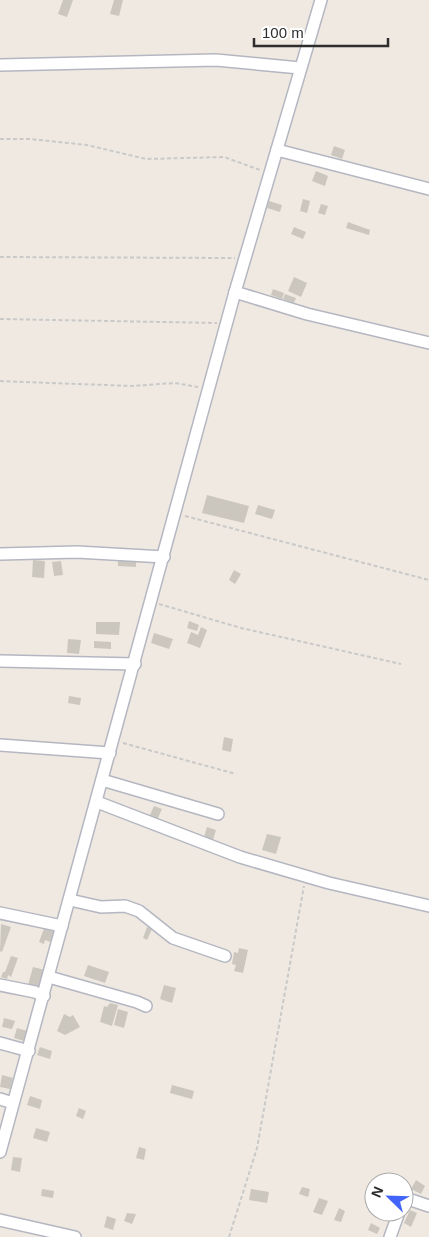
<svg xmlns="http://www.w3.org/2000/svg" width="429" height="1237" font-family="Arial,sans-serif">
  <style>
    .building { fill: #cbc7bf }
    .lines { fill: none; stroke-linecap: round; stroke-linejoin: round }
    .minor-casing { stroke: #b4b7c1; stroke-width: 14 }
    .path { stroke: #c9c9c9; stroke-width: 2; stroke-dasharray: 4 2.5; stroke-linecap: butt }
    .minor { stroke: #fff; stroke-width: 11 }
  </style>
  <rect width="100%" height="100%" fill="#efe9e1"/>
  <g class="building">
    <polygon points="63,0 73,0 67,17 58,14"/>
    <polygon points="114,0 123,0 119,16 110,14"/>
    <polygon points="334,146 345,150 342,159 331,155"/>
    <polygon points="316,171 328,176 325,186 312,181"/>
    <polygon points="303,199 310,201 307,213 300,211"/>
    <polygon points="269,201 282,205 280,212 267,208"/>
    <polygon points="321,204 328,206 325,215 318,213"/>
    <polygon points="348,222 370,230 369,235 346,228"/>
    <polygon points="294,227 306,232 303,239 291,234"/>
    <polygon points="294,277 307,283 301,297 288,291"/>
    <polygon points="273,289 284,293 282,299 271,295"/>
    <polygon points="285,294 296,298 294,303 283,299"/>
    <polygon points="207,495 249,506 244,523 202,513"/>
    <polygon points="258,505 275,510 272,519 255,514"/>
    <polygon points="118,557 136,557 136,567 118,566"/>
    <polygon points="33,560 45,561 44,578 32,577"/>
    <polygon points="61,561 63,575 54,576 52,562"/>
    <polygon points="234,570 241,574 235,584 229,580"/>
    <polygon points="189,621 199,625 197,631 187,628"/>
    <polygon points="96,622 120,622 119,635 96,634"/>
    <polygon points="201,627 207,630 200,648 187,643 191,632 198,635"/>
    <polygon points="154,633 173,639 169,649 151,643"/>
    <polygon points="68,639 81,640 79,654 67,653"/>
    <polygon points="94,641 111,642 111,649 94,648"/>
    <polygon points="69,696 81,698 80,705 68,703"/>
    <polygon points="224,737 233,739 231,752 222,750"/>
    <polygon points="154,806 162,809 157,820 149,817"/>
    <polygon points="207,827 216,830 213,840 204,837"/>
    <polygon points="267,834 281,837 276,854 262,850"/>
    <polygon points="1,924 11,927 2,952 0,951"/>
    <polygon points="45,926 55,929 50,942 45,940 44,944 39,942"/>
    <polygon points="147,927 152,929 147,940 143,938"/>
    <polygon points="239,948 248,950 243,973 234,971 236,965 232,964 234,952 238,953"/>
    <polygon points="11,956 18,958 11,977 8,975 7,979 1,977 3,972 5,972"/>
    <polygon points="88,965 109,972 105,983 84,976"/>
    <polygon points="33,967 45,970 40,988 28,985"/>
    <polygon points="164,985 176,988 172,1003 160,999"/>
    <polygon points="110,1003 118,1005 112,1026 100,1022 104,1006 107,1007"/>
    <polygon points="118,1009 128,1012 124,1028 114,1025"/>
    <polygon points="64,1014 70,1017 73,1015 80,1027 65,1035 57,1031"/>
    <polygon points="4,1018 15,1021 12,1029 2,1027"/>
    <polygon points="17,1028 27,1031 24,1041 14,1038"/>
    <polygon points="40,1047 52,1051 50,1059 37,1055"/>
    <polygon points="2,1075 13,1078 10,1089 0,1087"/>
    <polygon points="172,1085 194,1091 192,1099 170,1093"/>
    <polygon points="30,1096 42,1100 40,1109 27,1105"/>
    <polygon points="79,1108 86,1111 83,1119 76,1116"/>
    <polygon points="36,1128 50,1132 47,1142 33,1138"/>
    <polygon points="139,1147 146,1149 144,1160 136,1158"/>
    <polygon points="13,1157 22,1158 20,1172 11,1170"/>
    <polygon points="416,1180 425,1186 421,1194 411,1189"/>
    <polygon points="302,1187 310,1189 308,1197 299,1194"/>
    <polygon points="42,1189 54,1191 53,1198 41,1196"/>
    <polygon points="251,1189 269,1192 267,1203 249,1200"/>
    <polygon points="319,1198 328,1201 322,1215 313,1212"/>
    <polygon points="339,1208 345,1211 341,1222 334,1220"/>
    <polygon points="410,1210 417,1213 411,1227 404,1223"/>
    <polygon points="127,1213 136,1214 132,1224 124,1221"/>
    <polygon points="107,1216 116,1219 113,1230 104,1227"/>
    <polygon points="371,1223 380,1228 377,1234 368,1230"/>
  </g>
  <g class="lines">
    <defs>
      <g id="minor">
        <polyline points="0,65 216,60 300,68"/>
        <polyline points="277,150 429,189"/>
        <polyline points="235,292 307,314 429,343"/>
        <polyline points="0,554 77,552 164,557"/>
        <polyline points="0,661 135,664"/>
        <polyline points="0,745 110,753"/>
        <polyline points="102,780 218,814"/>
        <polyline points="97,802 240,857 329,883 429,906"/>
        <polyline points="70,900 101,907 125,906 139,911 173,938 225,956"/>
        <polyline points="0,913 62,926"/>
        <polyline points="49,977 137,1002 146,1006"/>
        <polyline points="0,985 35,992 44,996"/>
        <polyline points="0,1043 29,1051"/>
        <polyline points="0,1099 13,1103"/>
        <polyline points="0,1152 235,292 321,0"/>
        <polyline points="404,1205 408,1199 429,1206"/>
        <polyline points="0,1220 75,1237"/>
        <polyline points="390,1237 399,1212"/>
      </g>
    </defs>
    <use href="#minor" class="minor-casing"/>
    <g class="path">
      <polyline points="0,139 30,139 87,145 146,159 224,157 260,170"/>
      <polyline points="0,257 235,258"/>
      <polyline points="0,319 217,323"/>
      <polyline points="0,381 131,386 175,383 198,387"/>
      <polyline points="185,516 429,580"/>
      <polyline points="159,604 241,628 401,664"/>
      <polyline points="123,743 236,774"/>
      <polyline points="229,1237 257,1148 304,886"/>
    </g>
    <use href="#minor" class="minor"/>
  </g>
  <g transform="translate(389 1197) rotate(293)"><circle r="24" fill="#ffffff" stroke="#ababab"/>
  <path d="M0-4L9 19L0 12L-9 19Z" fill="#4264fb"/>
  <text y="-8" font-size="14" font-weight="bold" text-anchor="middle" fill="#2e2e2e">N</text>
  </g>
  <path d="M254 38v8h134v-8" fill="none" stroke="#2e2e2e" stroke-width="2.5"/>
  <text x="262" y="38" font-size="15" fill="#2e2e2e" stroke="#ffffff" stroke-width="4" paint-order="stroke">100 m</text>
</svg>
